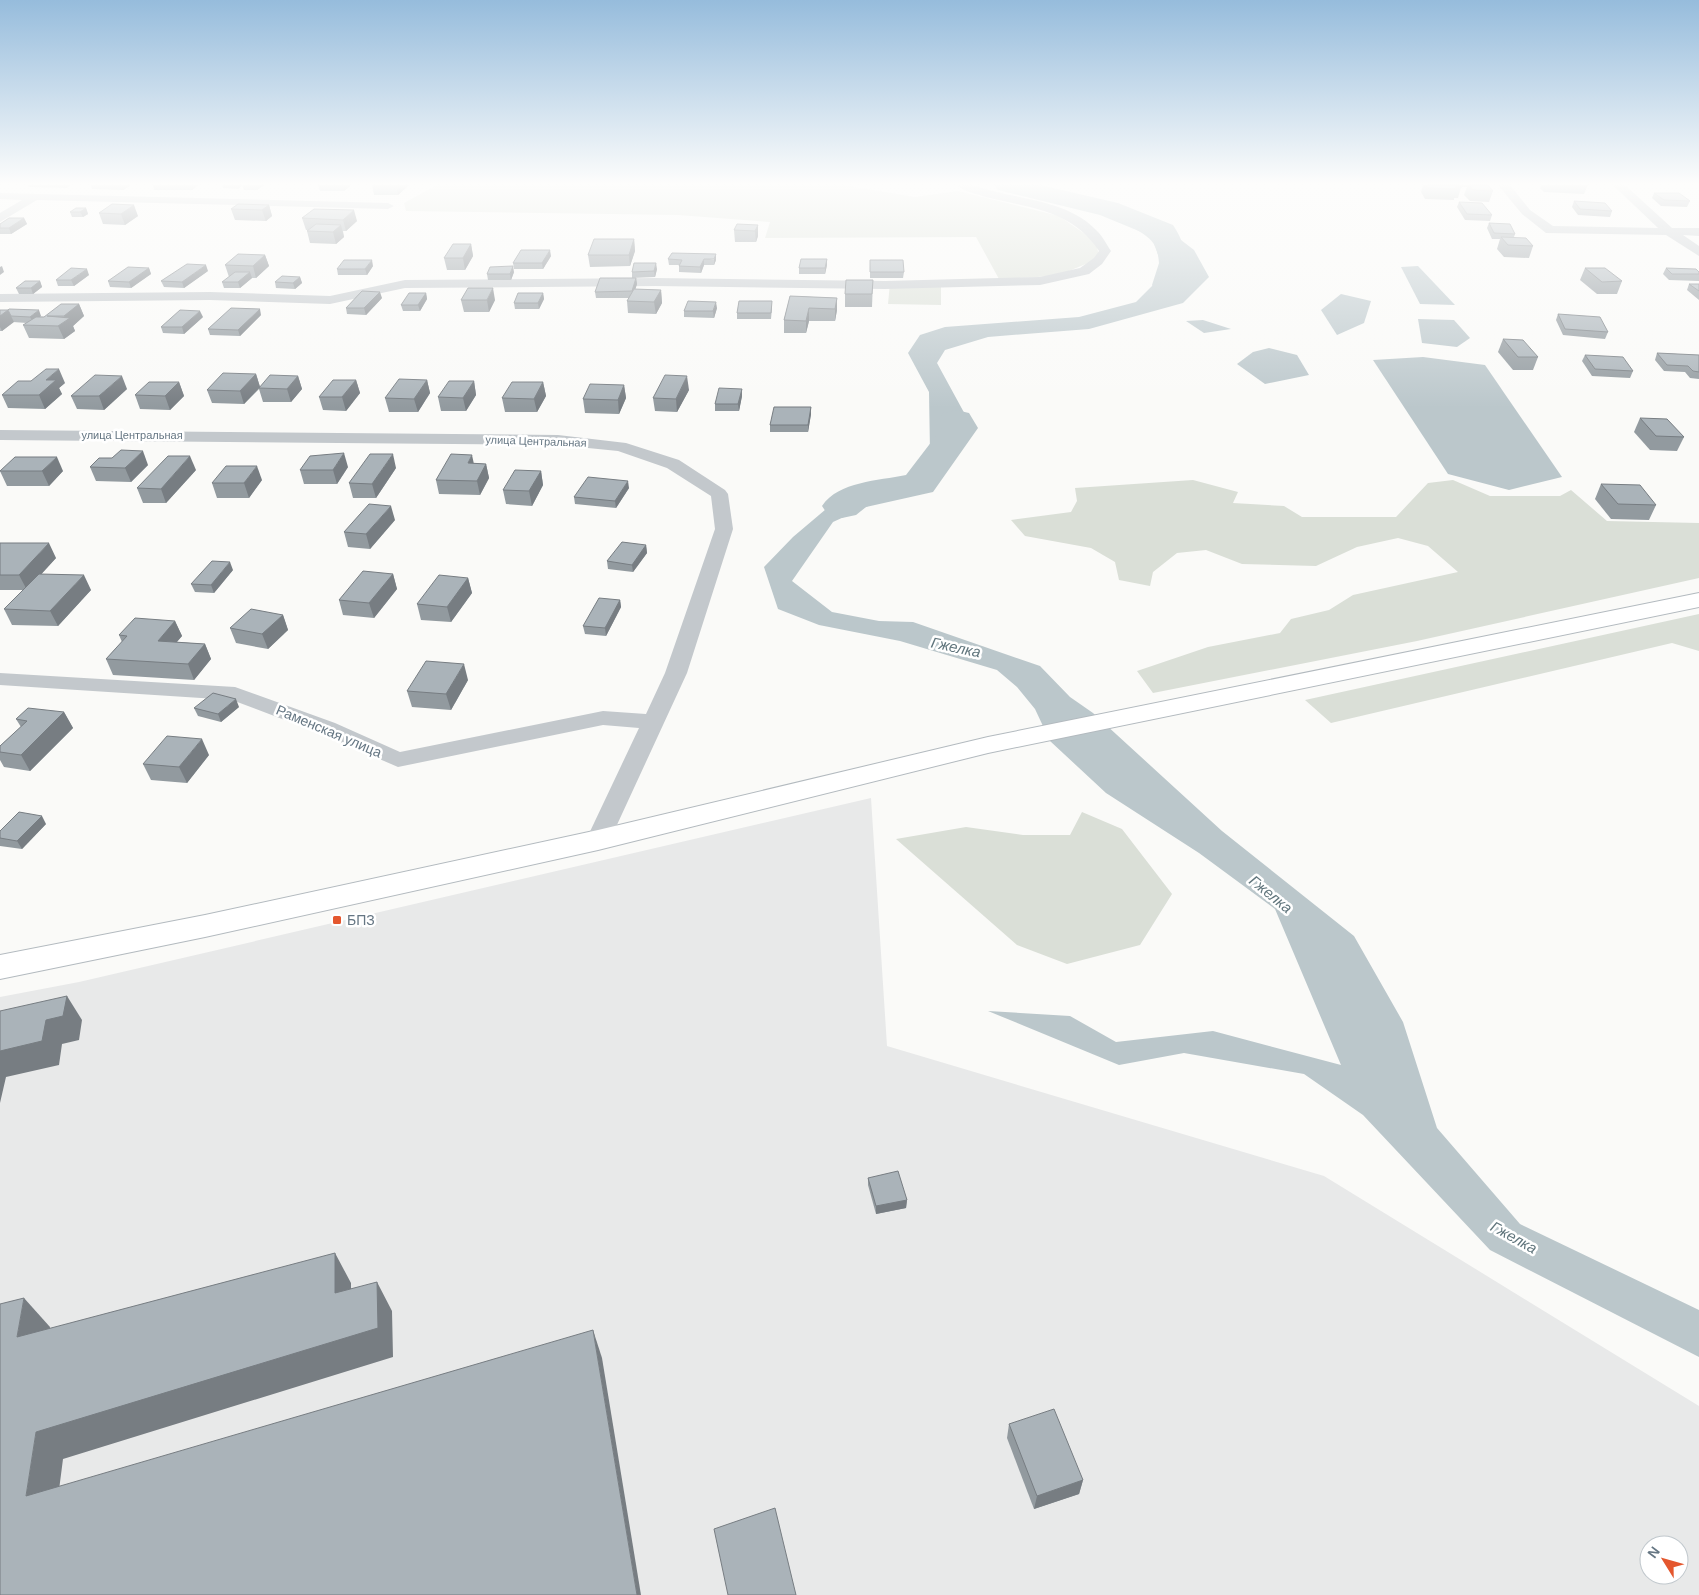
<svg xmlns="http://www.w3.org/2000/svg" width="1699" height="1595" font-family="Helvetica,sans-serif">
  <style>
    .built { fill: #e8e9e9; fill-rule: evenodd }
    .green { fill: #dadfd7 }
    .water { fill: #bbc7cb }
    .lines { fill: none; stroke-linecap: round; stroke-linejoin: round }
    .river { fill: #bbc7cb; fill-rule: evenodd }
    .secondary-casing { stroke: #b3babf; stroke-width: 2 }
    .minor { fill: #c3c8cc; fill-rule: evenodd }
    .secondary { fill: #fff; fill-rule: evenodd }
    .wall { fill: #929a9f }
    .shaded-wall { fill: #777d82 }
    .building { fill: #aab3b9; stroke: #777d82 }
    .poi-dot { fill: #e4572e; stroke: #fff; stroke-width: 2 }
    .labels { text-anchor: middle; dominant-baseline: central; stroke-width: 5; stroke-linejoin: round; paint-order: stroke }
    .far-street-label { font-size: 11px; fill: #657683; stroke: #fff }
    .street-label { font-size: 14px; fill: #657683; stroke: #fff }
    .poi-label { font-size: 14px; fill: #657683; stroke: #fff; text-anchor: start }
    .water-label { font-size: 15px; font-style: italic; fill: #60757c; stroke: #fff }
  </style>
  <rect width="100%" height="100%" fill="#fafaf8"/>
  <path class="built" d="M871 798 887 1046 1324 1176 1699 1406V1595H0V997L79 982ZM1649 1545H1679V1575H1649Z"/>
  <g class="green">
    <polygon points="437,185 843,185 915,197 958,191 1059,216 1095,241 1100,258 1057,276 999,279 976,237 765,238 770,222 678,215 406,211 404,203"/>
    <polygon points="890,283 941,284 941,305 888,304"/>
    <polygon points="1193,480 1238,492 1233,503 1284,506 1302,517 1396,517 1428,483 1453,480 1490,496 1560,496 1571,490 1607,521 1699,523 1699,578 1417,641 1153,693 1137,671 1208,647 1280,633 1291,619 1329,610 1353,595 1458,572 1428,546 1398,538 1357,547 1316,566 1242,564 1206,550 1177,553 1153,572 1150,586 1119,580 1115,562 1091,548 1025,536 1011,520 1071,512 1077,501 1075,488"/>
    <polygon points="1699,614 1699,651 1672,643 1331,723 1305,700"/>
    <polygon points="1082,812 1122,829 1172,894 1140,945 1067,964 1017,945 896,839 966,827 1023,835 1070,835"/>
  </g>
  <g class="water">
    <path d="M1159 223 1194 250 1209 277 1183 303 1089 329 988 337 945 350 937 363 973 429 947 470 833 522 792 581 832 612 879 621 913 622 1040 666 1070 697 1093 713 1222 831 1354 936 1403 1022 1437 1128 1520 1224 1699 1310V1357L1490 1250 1363 1115 1304 1074 1184 1053 1119 1065 988 1011 1070 1016 1116 1042 1213 1031 1341 1065 1275 909 1199 853 1106 793 1050 741 1035 709 1017 687 997 670 900 641 819 625 778 609 764 567 793 537 845 493 904 487 930 452 929 392 908 353 920 335 945 327 1079 317 1136 302 1160 278C1158 246 1159 242 1130 226Z"/>
    <polygon points="1418,266 1455,305 1420,304 1401,267"/>
    <polygon points="1341,294 1371,301 1364,323 1337,335 1321,310"/>
    <polygon points="1418,319 1454,320 1470,338 1457,347 1422,343"/>
    <polygon points="1203,320 1231,329 1204,333 1186,321"/>
    <polygon points="1269,348 1297,355 1309,375 1265,384 1237,364 1253,352"/>
    <polygon points="1423,357 1485,365 1562,477 1509,490 1448,474 1373,360"/>
  </g>
  <g class="lines">
    <g class="river">
      <path d="M994 185H1040L1118 203 1173 225C1187 246 1192 270 1178 291L1167 294 1156 291 1152 285 1160 260 1151 236 1100 215 998 190Z"/>
      <path d="M956 410 969 413 978 428 933 492 866 507 856 515 842 518 828 515 822 506C839 481 878 481 906 475L942 428 938 421 943 413Z"/>
    </g>
    <defs>
      <polygon id="secondary" points="1699,593 1699,607 988,753 598,850 205,937 0,979 0,955 205,915 598,830 988,737"/>
    </defs>
    <use href="#secondary" class="secondary-casing"/>
    <g class="minor">
      <path d="M957 185H973C1013 200 1068 198 1098 232 1103 237 1107 245 1111 251L1102 264 1089 274 1040 285 885 289 656 286 405 288 330 304 210 300 0 302V294L210 292 330 296 405 280 656 278 885 281 1040 277 1080 268 1094 258 1099 251C1072 210 1030 208 986 197 977 194 964 192 957 185Z"/>
      <polygon points="1498,185 1510,185 1530,210 1553,226 1658,228 1613,185 1625,185 1672,228 1699,228 1699,236 1683,235 1699,246 1699,256 1666,235 1546,233 1522,214"/>
      <polygon points="0,193 388,203 394,206 388,209 37,200 0,222 0,213 22,200 0,199"/>
      <polygon points="0,430 558,435 626,443 679,460 725,490 728,494 733,529 687,673 610,840 607,846 598,849 589,846 586,840 639,728 603,725 398,767 319,733 232,700 0,685 0,673 235,687 335,723 400,752 603,711 646,714 665,673 715,529 711,496 667,468 618,451 558,445 0,440"/>
    </g>
    <use href="#secondary" class="secondary"/>
  </g>
  <g class="wall">
    <polygon points="28,185 71,185 66,188 29,187"/>
    <polygon points="91,185 131,185 123,190 92,189"/>
    <polygon points="153,185 198,185 192,190 154,190"/>
    <polygon points="222,185 264,185 257,190 244,190 242,185 238,189 223,188"/>
    <polygon points="318,185 350,185 350,186 344,191 320,191"/>
    <polygon points="372,185 409,185 398,195 374,195"/>
    <polygon points="1423,185 1488,185 1493,191 1489,202 1470,201 1464,195 1467,187 1461,187 1458,198 1454,198 1454,200 1425,199 1421,192"/>
    <polygon points="1541,185 1588,185 1584,194 1544,192 1540,188"/>
    <polygon points="1654,193 1690,201 1687,207 1661,206 1652,198"/>
    <polygon points="1574,201 1612,211 1610,217 1578,215 1572,207"/>
    <polygon points="1459,202 1492,215 1490,221 1465,220 1457,207"/>
    <polygon points="112,204 138,216 125,225 103,224 99,213"/>
    <polygon points="269,205 272,216 266,221 235,220 231,209"/>
    <polygon points="86,208 88,214 83,217 72,217 70,212"/>
    <polygon points="314,209 357,221 346,231 343,231 344,237 336,244 310,243 307,231 309,230 306,230 302,218"/>
    <polygon points="24,218 27,224 11,234 0,234 0,224"/>
    <polygon points="1489,223 1515,234 1514,237 1533,246 1529,258 1504,257 1497,249 1500,239 1492,239 1487,228"/>
    <polygon points="758,225 758,236 756,242 735,242 734,230"/>
    <polygon points="634,239 635,251 630,266 590,267 588,255"/>
    <polygon points="471,244 473,256 465,270 447,270 444,258"/>
    <polygon points="672,253 716,260 714,265 704,265 701,273 679,272 679,265 669,265 668,259"/>
    <polygon points="265,255 269,266 256,278 252,278 240,288 224,288 222,282 229,277 225,265"/>
    <polygon points="551,256 543,269 514,269 513,263"/>
    <polygon points="827,259 827,265 825,274 799,274 799,268"/>
    <polygon points="870,260 904,272 903,278 870,278"/>
    <polygon points="373,266 367,275 338,275 337,269"/>
    <polygon points="149,268 151,274 131,288 110,287 108,281"/>
    <polygon points="1585,268 1622,281 1617,294 1597,294 1580,280"/>
    <polygon points="1666,268 1699,272 1699,281 1669,280 1663,274"/>
    <polygon points="657,269 655,277 632,278 636,278 637,284 635,289 661,290 662,303 656,314 628,313 627,301 629,298 596,298 595,292 632,278 632,272"/>
    <polygon points="208,271 184,288 164,287 161,281"/>
    <polygon points="514,272 511,280 488,280 487,274"/>
    <polygon points="89,275 74,286 58,286 56,280"/>
    <polygon points="300,277 302,283 295,289 276,288 275,282"/>
    <polygon points="873,280 872,307 845,307 845,294"/>
    <polygon points="40,281 42,287 33,294 19,294 16,288"/>
    <polygon points="1689,284 1699,284 1699,300 1687,290"/>
    <polygon points="426,293 427,299 420,311 403,311 401,305"/>
    <polygon points="543,293 544,299 539,309 515,309 514,303"/>
    <polygon points="790,296 837,298 837,310 835,321 809,321 806,333 784,333 784,320"/>
    <polygon points="382,298 366,315 347,314 346,308"/>
    <polygon points="461,300 495,300 489,312 464,312"/>
    <polygon points="79,304 84,316 73,326 75,331 64,339 29,338 23,325 27,323 13,322 2,331 0,331 0,310 44,317"/>
    <polygon points="717,308 714,318 684,317 684,311"/>
    <polygon points="772,308 771,319 737,319 737,313"/>
    <polygon points="1558,314 1608,332 1605,339 1563,335 1556,320"/>
    <polygon points="261,315 240,336 210,335 208,329"/>
    <polygon points="203,317 184,334 163,333 161,327"/>
    <polygon points="1503,339 1538,357 1533,370 1513,370 1498,352"/>
    <polygon points="1657,353 1699,355 1699,379 1690,378 1685,372 1664,371 1655,360"/>
    <polygon points="1585,355 1633,371 1630,378 1592,376 1582,361"/>
    <polygon points="256,374 260,387 298,376 302,389 291,402 263,402 259,389 244,404 212,403 207,390"/>
    <polygon points="356,380 360,393 346,411 323,410 319,397"/>
    <polygon points="427,380 430,393 418,412 389,412 385,398"/>
    <polygon points="474,381 476,395 466,411 441,411 438,397"/>
    <polygon points="179,382 184,396 170,410 140,409 135,395"/>
    <polygon points="543,382 546,396 537,412 505,412 502,398"/>
    <polygon points="65,383 59,388 62,394 45,409 8,408 2,395"/>
    <polygon points="624,385 626,398 619,414 585,413 583,399"/>
    <polygon points="127,389 104,410 77,409 71,396"/>
    <polygon points="742,389 742,396 739,411 715,411 715,404"/>
    <polygon points="689,390 677,412 655,411 653,398"/>
    <polygon points="811,407 811,414 808,432 770,432 770,425"/>
    <polygon points="1640,418 1684,437 1677,451 1650,450 1634,432"/>
    <polygon points="474,463 486,464 489,478 480,495 439,494 436,480"/>
    <polygon points="148,465 131,482 96,481 90,467"/>
    <polygon points="348,467 337,484 304,484 300,470"/>
    <polygon points="396,468 376,498 353,498 349,483"/>
    <polygon points="196,470 166,503 143,503 137,488"/>
    <polygon points="0,471 63,471 49,486 7,486"/>
    <polygon points="541,471 543,485 532,506 506,504 503,490"/>
    <polygon points="262,480 249,498 217,498 212,483"/>
    <polygon points="1601,484 1656,505 1649,520 1611,519 1595,499"/>
    <polygon points="629,488 616,508 575,504 574,497"/>
    <polygon points="395,520 370,549 348,547 344,532"/>
    <polygon points="0,543 56,558 41,574 91,590 58,626 12,625 4,609 23,590 0,590"/>
    <polygon points="646,545 647,553 633,572 608,569 607,561"/>
    <polygon points="233,570 214,593 195,592 191,584"/>
    <polygon points="393,574 397,589 374,618 343,615 339,600"/>
    <polygon points="468,578 472,593 451,622 421,620 417,604"/>
    <polygon points="620,600 621,607 606,636 585,634 583,626"/>
    <polygon points="283,615 288,630 268,649 236,643 230,628"/>
    <polygon points="175,621 182,636 177,642 205,644 211,659 194,680 113,675 106,659 122,642 119,635"/>
    <polygon points="468,680 451,710 412,707 407,691"/>
    <polygon points="239,707 221,722 198,716 194,708"/>
    <polygon points="64,712 73,728 30,771 4,767 0,760 0,746 21,727 16,719"/>
    <polygon points="209,755 187,783 151,780 143,764"/>
    <polygon points="46,824 22,849 0,846 0,831"/>
    <polygon points="868,1178 907,1200 906,1208 876,1214 868,1185"/>
    <polygon points="1009,1424 1083,1480 1079,1494 1034,1509 1007,1438"/>
  </g>
  <g class="shaded-wall">
    <polygon points="65,185 71,185 66,188"/>
    <polygon points="121,185 131,185 123,190"/>
    <polygon points="190,185 198,185 192,190"/>
    <polygon points="237,185 242,185 238,189"/>
    <polygon points="256,185 264,185 257,190"/>
    <polygon points="343,185 350,185 350,186 344,191"/>
    <polygon points="396,185 409,185 398,195"/>
    <polygon points="134,205 138,216 125,225 121,214"/>
    <polygon points="269,205 272,216 266,221 262,210"/>
    <polygon points="86,208 88,214 83,217 80,212"/>
    <polygon points="354,210 357,221 346,231 343,220"/>
    <polygon points="24,218 27,224 11,234 9,228"/>
    <polygon points="341,225 344,237 336,244 333,232"/>
    <polygon points="758,225 758,236 756,242 755,231"/>
    <polygon points="634,239 635,251 630,266 629,255"/>
    <polygon points="471,244 473,256 465,270 463,258"/>
    <polygon points="550,250 551,256 543,269 542,263"/>
    <polygon points="716,254 716,260 714,265 714,259"/>
    <polygon points="265,255 269,266 256,278 253,266"/>
    <polygon points="704,259 704,265 701,273 700,267"/>
    <polygon points="827,259 827,265 825,274 825,268"/>
    <polygon points="372,260 373,266 367,275 365,269"/>
    <polygon points="656,263 657,269 655,277 654,271"/>
    <polygon points="206,265 208,271 184,288 182,282"/>
    <polygon points="2,266 4,272 0,275 0,267"/>
    <polygon points="513,266 514,272 511,280 510,274"/>
    <polygon points="149,268 151,274 131,288 129,282"/>
    <polygon points="87,269 89,275 74,286 71,280"/>
    <polygon points="250,272 252,278 240,288 238,282"/>
    <polygon points="300,277 302,283 295,289 293,283"/>
    <polygon points="636,278 637,284 633,297 632,291"/>
    <polygon points="40,281 42,287 33,294 31,288"/>
    <polygon points="493,288 495,300 489,312 487,300"/>
    <polygon points="661,290 662,303 656,314 654,302"/>
    <polygon points="380,292 382,298 366,315 364,308"/>
    <polygon points="426,293 427,299 420,311 418,305"/>
    <polygon points="543,293 544,299 539,309 538,303"/>
    <polygon points="837,298 837,310 835,321 835,309"/>
    <polygon points="716,302 717,308 714,318 713,311"/>
    <polygon points="79,304 84,316 73,326 75,331 64,339 58,326 66,321 64,316"/>
    <polygon points="809,308 809,321 806,333 806,321"/>
    <polygon points="260,309 261,315 240,336 238,330"/>
    <polygon points="8,310 14,322 2,331 0,327 0,316"/>
    <polygon points="39,310 41,316 33,323 30,317"/>
    <polygon points="200,311 203,317 184,334 182,327"/>
    <polygon points="59,369 65,383 59,388 62,394 45,409 39,395 46,380"/>
    <polygon points="256,374 260,387 244,404 240,391"/>
    <polygon points="122,376 127,389 104,410 99,396"/>
    <polygon points="298,376 302,389 291,402 287,389"/>
    <polygon points="687,376 689,390 677,412 676,399"/>
    <polygon points="356,380 360,393 346,411 342,397"/>
    <polygon points="427,380 430,393 418,412 414,399"/>
    <polygon points="474,381 476,395 466,411 463,398"/>
    <polygon points="179,382 184,396 170,410 165,396"/>
    <polygon points="543,382 546,396 537,412 534,399"/>
    <polygon points="624,385 626,398 619,414 618,400"/>
    <polygon points="742,389 742,396 739,411 738,404"/>
    <polygon points="811,407 811,414 808,432 808,425"/>
    <polygon points="143,451 148,465 131,482 125,468"/>
    <polygon points="344,453 348,467 337,484 333,470"/>
    <polygon points="393,454 396,468 376,498 372,484"/>
    <polygon points="472,455 475,469 468,463"/>
    <polygon points="190,456 196,470 166,503 161,489"/>
    <polygon points="57,457 63,471 49,486 42,471"/>
    <polygon points="486,464 489,478 480,495 477,481"/>
    <polygon points="257,466 262,480 249,498 244,483"/>
    <polygon points="541,471 543,485 532,506 529,491"/>
    <polygon points="628,481 629,488 616,508 615,501"/>
    <polygon points="391,506 395,520 370,549 366,534"/>
    <polygon points="49,543 56,558 27,590 19,575"/>
    <polygon points="646,545 647,553 633,572 632,565"/>
    <polygon points="230,562 233,570 214,593 211,585"/>
    <polygon points="393,574 397,589 374,618 369,603"/>
    <polygon points="84,575 91,590 58,626 50,611"/>
    <polygon points="468,578 472,593 451,622 447,607"/>
    <polygon points="620,600 621,607 606,636 605,628"/>
    <polygon points="283,615 288,630 268,649 262,634"/>
    <polygon points="175,621 182,636 164,656 158,641"/>
    <polygon points="205,644 211,659 194,680 188,664"/>
    <polygon points="464,664 468,680 451,710 446,694"/>
    <polygon points="236,699 239,707 221,722 218,714"/>
    <polygon points="64,712 73,728 30,771 21,755"/>
    <polygon points="202,739 209,755 187,783 179,767"/>
    <polygon points="42,816 46,824 22,849 17,841"/>
    <polygon points="67,996 82,1020 79,1040 62,1044 59,1065 6,1077 0,1103 0,1051 46,1020"/>
    <polygon points="907,1200 906,1208 876,1214 876,1206"/>
    <polygon points="335,1253 351,1283 351,1322 335,1293"/>
    <polygon points="377,1282 392,1311 393,1357 63,1459 55,1521 26,1496 36,1432"/>
    <polygon points="24,1298 50,1327 44,1366 17,1337"/>
    <polygon points="593,1330 602,1358 641,1595 637,1595"/>
    <polygon points="1083,1480 1079,1494 1034,1509 1037,1496"/>
  </g>
  <g class="building">
    <polygon points="1427,185 1458,185 1462,187 1455,187 1457,189 1428,188"/>
    <polygon points="1469,185 1488,185 1493,191 1473,190"/>
    <polygon points="1654,193 1679,193 1690,201 1664,200"/>
    <polygon points="1574,201 1605,203 1612,211 1580,209"/>
    <polygon points="1459,202 1482,203 1492,215 1467,214"/>
    <polygon points="112,204 134,205 121,214 99,213"/>
    <polygon points="238,204 269,205 262,210 231,209"/>
    <polygon points="76,208 86,208 80,212 70,212"/>
    <polygon points="314,209 354,210 343,220 302,218"/>
    <polygon points="9,218 24,218 9,228 0,228 0,224"/>
    <polygon points="1489,223 1510,224 1515,234 1494,233"/>
    <polygon points="316,224 341,225 333,232 307,231"/>
    <polygon points="737,224 758,225 755,231 734,230"/>
    <polygon points="1501,237 1526,238 1533,246 1508,245"/>
    <polygon points="594,239 634,239 629,255 588,255"/>
    <polygon points="453,244 471,244 463,258 444,258"/>
    <polygon points="521,250 550,250 542,263 513,263"/>
    <polygon points="672,253 716,254 714,259 704,259 700,267 679,266 682,260 668,259"/>
    <polygon points="238,254 265,255 253,266 225,265"/>
    <polygon points="801,259 827,259 825,268 799,268"/>
    <polygon points="344,260 372,260 365,269 337,269"/>
    <polygon points="870,260 903,260 904,272 870,272"/>
    <polygon points="634,263 656,263 654,271 632,272"/>
    <polygon points="187,264 206,265 182,282 161,281"/>
    <polygon points="513,266 510,274 487,274 490,267"/>
    <polygon points="128,267 149,268 129,282 108,281"/>
    <polygon points="71,268 87,269 71,280 56,280"/>
    <polygon points="1585,268 1605,268 1622,281 1602,282"/>
    <polygon points="1666,268 1696,269 1699,272 1699,274 1672,274"/>
    <polygon points="235,272 250,272 238,282 222,282"/>
    <polygon points="282,276 300,277 293,283 275,282"/>
    <polygon points="600,278 636,278 632,291 595,292"/>
    <polygon points="846,280 873,280 872,294 845,294"/>
    <polygon points="25,281 40,281 31,288 16,288"/>
    <polygon points="1689,284 1699,284 1699,291"/>
    <polygon points="468,288 493,288 487,300 461,300"/>
    <polygon points="634,289 661,290 654,302 627,301"/>
    <polygon points="362,291 380,292 364,308 346,308"/>
    <polygon points="409,293 426,293 418,305 401,305"/>
    <polygon points="518,293 543,293 538,303 514,303"/>
    <polygon points="790,296 837,298 835,309 809,308 806,321 784,320"/>
    <polygon points="688,301 716,302 713,311 684,311"/>
    <polygon points="739,301 772,301 771,313 737,313"/>
    <polygon points="61,304 79,304 64,316 47,316 70,318 58,326 23,325 36,317 44,317"/>
    <polygon points="231,308 260,309 238,330 208,329"/>
    <polygon points="9,309 39,310 30,317 11,316 8,310"/>
    <polygon points="0,310 8,310 0,316"/>
    <polygon points="180,310 200,311 182,327 161,327"/>
    <polygon points="1558,314 1600,317 1608,332 1565,329"/>
    <polygon points="1503,339 1523,340 1538,357 1518,357"/>
    <polygon points="1657,353 1699,355 1699,372 1693,371 1688,366 1667,365"/>
    <polygon points="1585,355 1623,357 1633,371 1595,369"/>
    <polygon points="46,369 59,369 46,380 56,380 39,395 2,395 18,381 31,381"/>
    <polygon points="223,373 256,374 240,391 207,390"/>
    <polygon points="95,375 122,376 99,396 71,396"/>
    <polygon points="270,375 298,376 287,389 259,388"/>
    <polygon points="665,375 687,376 676,399 653,398"/>
    <polygon points="399,379 427,380 414,399 385,398"/>
    <polygon points="333,380 356,380 342,397 319,397"/>
    <polygon points="449,381 474,381 463,398 438,397"/>
    <polygon points="149,382 179,382 165,396 135,395"/>
    <polygon points="512,382 543,382 534,399 502,398"/>
    <polygon points="590,384 624,385 618,400 583,399"/>
    <polygon points="719,388 742,389 738,404 715,404"/>
    <polygon points="774,407 811,407 808,425 770,425"/>
    <polygon points="1640,418 1667,419 1684,437 1656,436"/>
    <polygon points="121,450 143,451 125,468 90,467 99,458 112,458"/>
    <polygon points="344,453 333,470 300,470 310,456"/>
    <polygon points="370,454 393,454 372,484 349,483"/>
    <polygon points="451,454 472,455 468,463 486,464 477,481 436,480"/>
    <polygon points="168,456 190,456 161,489 137,488"/>
    <polygon points="15,457 57,457 42,471 0,471"/>
    <polygon points="226,466 257,466 244,483 212,483"/>
    <polygon points="515,470 541,471 529,491 503,490"/>
    <polygon points="588,477 628,481 615,501 574,497"/>
    <polygon points="1601,484 1640,485 1656,505 1618,504"/>
    <polygon points="369,504 391,506 366,534 344,532"/>
    <polygon points="622,542 646,545 632,565 607,561"/>
    <polygon points="0,543 49,543 19,575 0,575"/>
    <polygon points="212,561 230,562 211,585 191,584"/>
    <polygon points="363,571 393,574 369,603 339,600"/>
    <polygon points="39,574 84,575 50,611 4,609"/>
    <polygon points="439,575 468,578 447,607 417,604"/>
    <polygon points="599,598 620,600 605,628 583,626"/>
    <polygon points="251,609 283,615 262,634 230,628"/>
    <polygon points="135,618 175,621 158,641 205,644 188,664 106,659 127,636 119,635"/>
    <polygon points="426,661 464,664 446,694 407,691"/>
    <polygon points="213,693 236,699 218,714 194,708"/>
    <polygon points="28,708 64,712 21,755 0,752 0,746 27,721 16,719"/>
    <polygon points="167,736 202,739 179,767 143,764"/>
    <polygon points="19,812 42,816 17,841 0,838 0,831"/>
    <polygon points="67,996 63,1016 46,1020 42,1041 0,1051 0,1011"/>
    <polygon points="898,1171 907,1200 876,1206 868,1178"/>
    <polygon points="335,1253 335,1293 377,1282 378,1328 36,1432 26,1496 593,1330 637,1595 0,1595 0,1304 24,1298 17,1337"/>
    <polygon points="1054,1409 1083,1480 1037,1496 1009,1424"/>
    <polygon points="775,1508 796,1595 728,1595 714,1529"/>
  </g>
  <linearGradient id="sky" x2="0" y2="1"><stop stop-color="#96bcdc"/><stop offset="0.45" stop-color="#fdfdfc"/><stop offset="1" stop-color="#fdfdfc" stop-opacity="0"/></linearGradient>
  <rect width="1699" height="408" fill="url(#sky)"/>
  <rect class="poi-dot" x="332" y="915" width="10" height="10" rx="2.5"/>
  <g class="labels">
    <g class="far-street-label">
      <text x="132" y="435">улица Центральная</text>
      <text transform="translate(536 441) rotate(2)">улица Центральная</text>
    </g>
    <g class="street-label">
      <text transform="translate(329 731) rotate(23)">Раменская улица</text>
    </g>
    <g class="poi-label">
      <text x="347" y="920">БПЗ</text>
    </g>
    <g class="water-label">
      <text transform="translate(956 647) rotate(12)">Гжелка</text>
      <text transform="translate(1271 894) rotate(39)">Гжелка</text>
      <text transform="translate(1514 1237) rotate(29)">Гжелка</text>
    </g>
  </g>
  <g transform="translate(1664 1560) rotate(307)"><circle r="24" fill="#ffffff" stroke="#c1c8cd"/>
  <path d="M0-4L9 19L0 12L-9 19Z" fill="#e4572e"/>
  <text y="-8" font-size="14" font-weight="bold" text-anchor="middle" fill="#657683">N</text>
  </g>
</svg>
